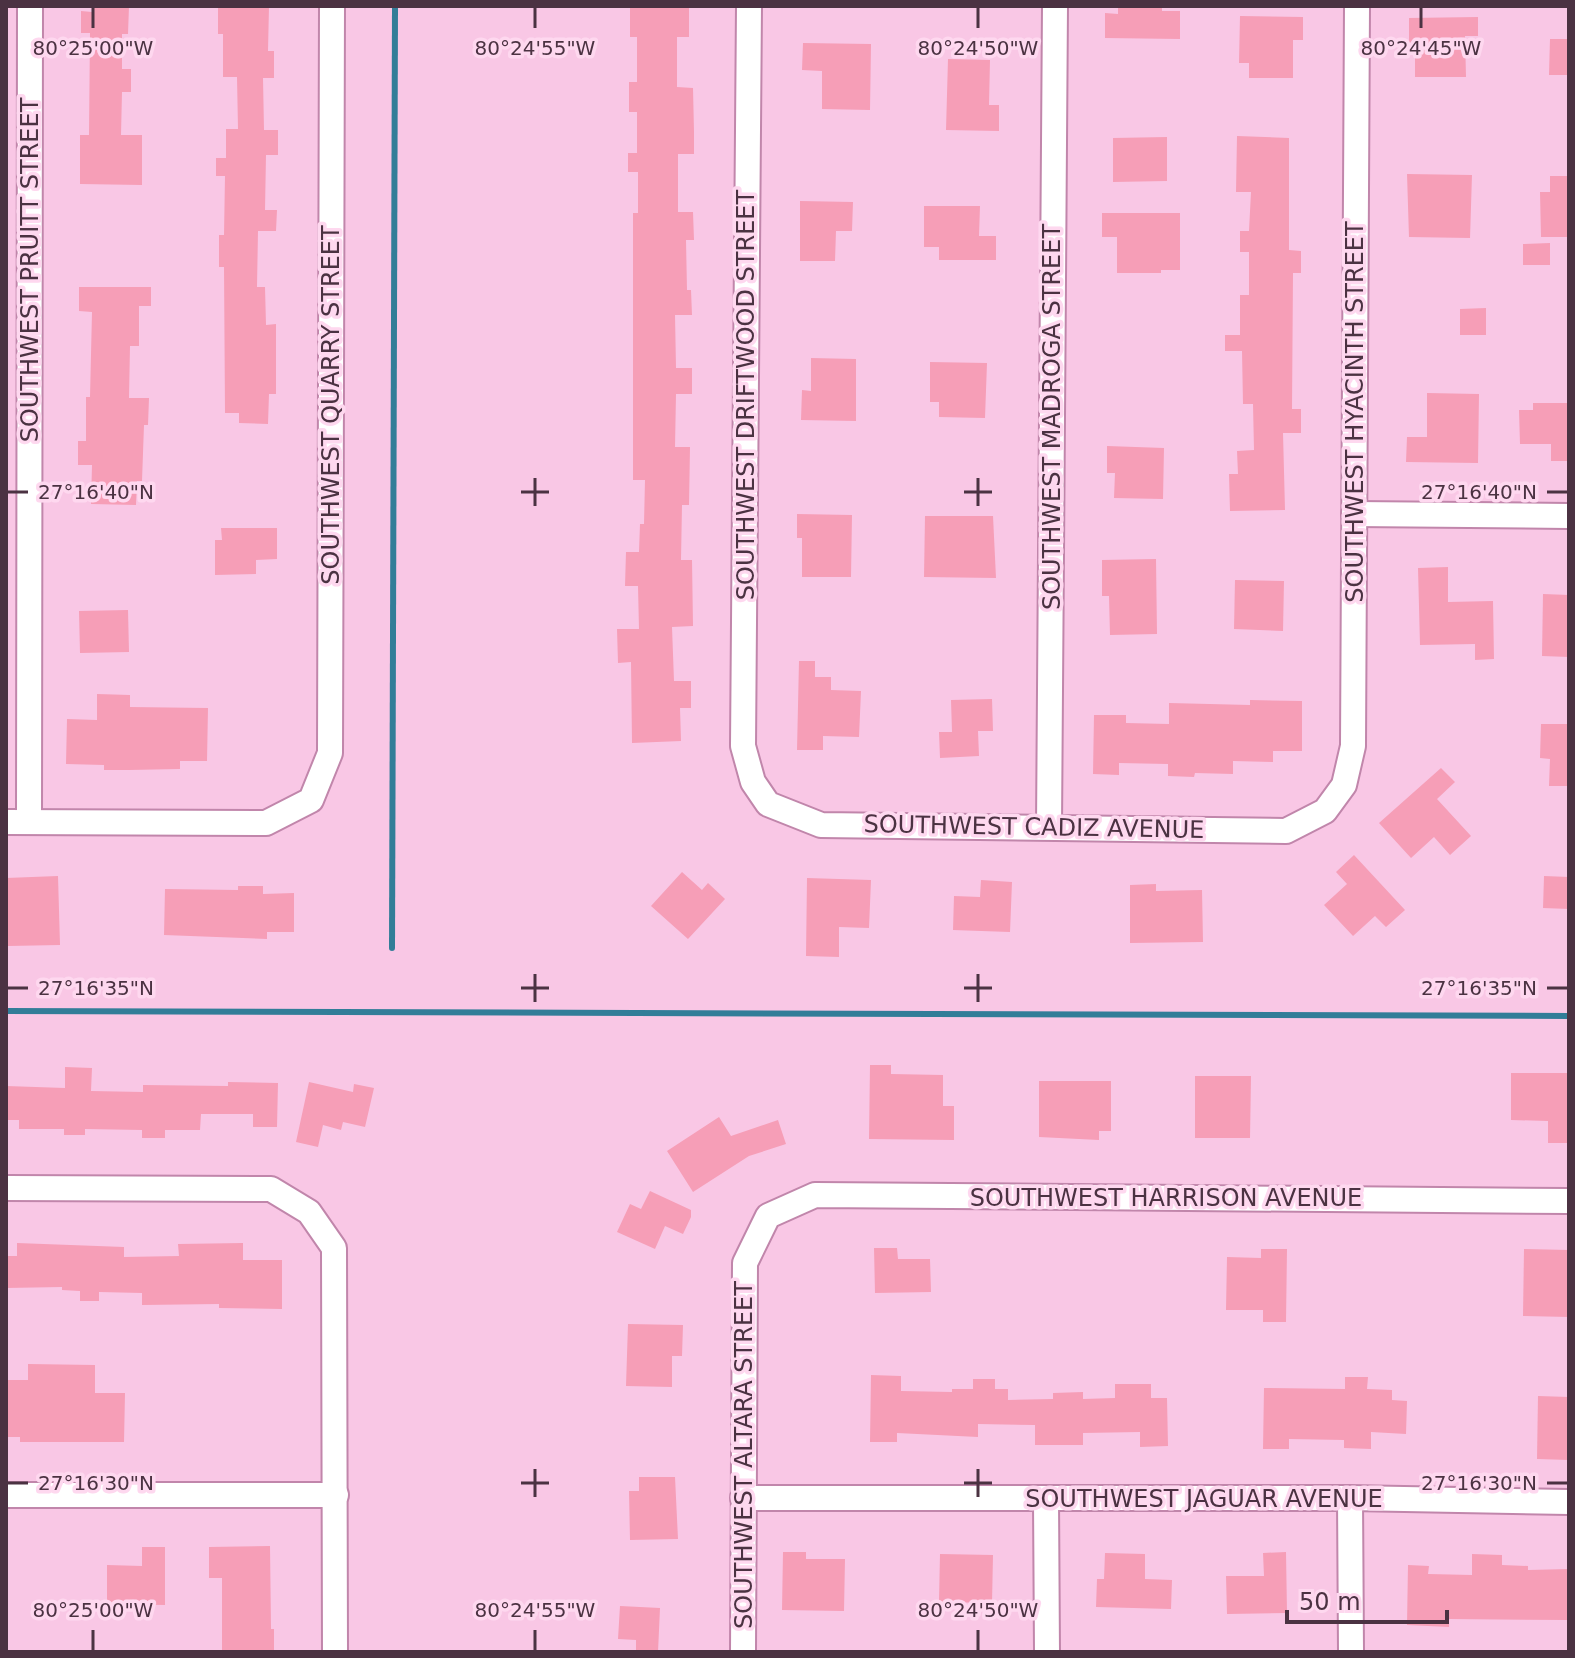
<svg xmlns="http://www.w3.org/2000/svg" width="1575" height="1658" font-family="'DejaVu Sans',sans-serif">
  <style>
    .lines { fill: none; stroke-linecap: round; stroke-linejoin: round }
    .stream { stroke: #327d98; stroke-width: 6 }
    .building { fill: #f69eb7 }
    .street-casing { stroke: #c186ab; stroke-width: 28 }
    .street { stroke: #fff; stroke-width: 24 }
    .ticks { fill: none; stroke: #4b3242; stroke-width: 3 }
    .labels { text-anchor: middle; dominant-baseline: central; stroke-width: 7; stroke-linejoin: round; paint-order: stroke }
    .street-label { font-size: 24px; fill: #4b3242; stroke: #fed8ef }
    .ticks-label { font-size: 20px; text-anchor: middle; fill: #4b3242; stroke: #fed8ef; stroke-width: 7; stroke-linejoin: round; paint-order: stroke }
  </style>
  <rect width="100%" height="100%" fill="#f9c7e5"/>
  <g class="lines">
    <g class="stream">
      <polyline points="392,948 395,6"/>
      <polyline points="6,1011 1569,1016"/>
    </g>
  </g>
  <g class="building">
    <polygon points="92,6 129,6 128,34 122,34 122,69 131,69 131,92 122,92 121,135 142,135 142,185 80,184 80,135 89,135 90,33 81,33 81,11 92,12"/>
    <polygon points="218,6 269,6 268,51 274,51 274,78 263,78 264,130 278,130 278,155 266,155 265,210 277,210 276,231 258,231 257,287 265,287 266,325 276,324 276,394 269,394 268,424 239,423 239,413 225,413 224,267 219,267 219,235 224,235 225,176 216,176 216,158 226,158 226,129 238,129 237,77 223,77 223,34 218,34"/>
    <polygon points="630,6 689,6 689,37 677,37 677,87 693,88 694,132 694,154 678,154 678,212 693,212 694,240 686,240 687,290 691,290 692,315 675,315 676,368 692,368 692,394 676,394 675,447 690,447 689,505 682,505 681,560 692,560 693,626 672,627 674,681 691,681 691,708 680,708 681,741 632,743 631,662 618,663 617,629 639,629 638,586 625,586 626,552 639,552 640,524 644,524 645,480 633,480 633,213 638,213 638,172 628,172 628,153 637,153 637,112 629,112 629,82 637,82 637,37 630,37"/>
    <polygon points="1118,6 1162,6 1162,11 1180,11 1180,39 1105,38 1105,13 1118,14"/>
    <polygon points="1240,16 1303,17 1303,40 1293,40 1293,78 1249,78 1249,63 1239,63"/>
    <polygon points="1478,17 1478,36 1465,36 1466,77 1415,77 1415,43 1409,43 1409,18"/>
    <polygon points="1550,39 1569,39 1569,75 1549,75"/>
    <polygon points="803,43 871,44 870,110 822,109 822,71 802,70"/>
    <polygon points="948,59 990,60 989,105 999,105 999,131 946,130"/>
    <polygon points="1237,136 1289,138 1289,250 1301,251 1301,273 1293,273 1292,409 1301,409 1301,433 1283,433 1285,510 1230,511 1229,474 1238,474 1237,451 1254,450 1253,404 1243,404 1242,351 1225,351 1225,335 1240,335 1240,295 1249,295 1249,252 1240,252 1240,231 1249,231 1251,192 1236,192"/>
    <polygon points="1167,137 1167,181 1113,182 1113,138"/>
    <polygon points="1407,174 1472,175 1470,238 1409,237"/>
    <polygon points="1550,176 1569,176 1569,237 1541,237 1540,192 1550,192"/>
    <polygon points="800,201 853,202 852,231 836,231 835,261 800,261"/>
    <polygon points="924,206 980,206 979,236 996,236 996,260 939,260 939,247 924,247"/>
    <polygon points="1102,213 1180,213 1180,270 1161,270 1161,273 1117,273 1117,237 1102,237"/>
    <polygon points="1550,243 1550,265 1523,265 1523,244"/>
    <polygon points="79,287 151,287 151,306 139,306 139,346 130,346 129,398 149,398 148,425 144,425 142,481 137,481 136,505 91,504 92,465 78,465 78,441 86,441 86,397 90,397 92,312 79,311"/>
    <polygon points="1486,308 1486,335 1460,335 1460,309"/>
    <polygon points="811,358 856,359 856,421 801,420 802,390 811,391"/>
    <polygon points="930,362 987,363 985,418 939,417 939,402 930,402"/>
    <polygon points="1427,393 1479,394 1478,463 1406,462 1407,437 1427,437"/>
    <polygon points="1533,403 1569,403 1569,461 1551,461 1551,444 1520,444 1519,410 1533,410"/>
    <polygon points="1107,446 1164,448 1163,499 1114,498 1115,473 1107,473"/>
    <polygon points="797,514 852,515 851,577 802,577 802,538 797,538"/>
    <polygon points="925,516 993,516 996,578 924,577"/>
    <polygon points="221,528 277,528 277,559 256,560 256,574 215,575 215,540 222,540"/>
    <polygon points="1156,559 1157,634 1110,635 1109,596 1102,596 1102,560"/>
    <polygon points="1448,567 1448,602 1493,601 1494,659 1475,660 1475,644 1420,645 1418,568"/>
    <polygon points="1235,580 1284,581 1283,631 1234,629"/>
    <polygon points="1543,594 1569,595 1569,657 1542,656"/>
    <polygon points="128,610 129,652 80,653 79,611"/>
    <polygon points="799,661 815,661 815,677 831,677 831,690 861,691 859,737 823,736 823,750 797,750"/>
    <polygon points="97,694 130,695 130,707 208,708 207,761 180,761 180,769 129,770 104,770 104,765 66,764 67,719 97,720"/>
    <polygon points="992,699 993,731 978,731 979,756 940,758 939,732 952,732 951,700"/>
    <polygon points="1250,700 1302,701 1302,751 1273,751 1273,762 1233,761 1233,774 1195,773 1194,777 1168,776 1168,764 1119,763 1119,775 1093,774 1094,715 1126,715 1126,723 1169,724 1169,703 1250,705"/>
    <polygon points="1541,724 1569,724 1569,786 1549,786 1550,759 1540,758"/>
    <polygon points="1441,768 1455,782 1437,799 1471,836 1450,855 1434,837 1411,858 1379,823"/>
    <polygon points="1354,855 1405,910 1386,927 1375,916 1353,936 1324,905 1347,884 1336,872"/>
    <polygon points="682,872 702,890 708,883 725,899 688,939 651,906"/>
    <polygon points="58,876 60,945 8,946 6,878"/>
    <polygon points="1544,876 1569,877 1569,909 1543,908"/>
    <polygon points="807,878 871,880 869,928 839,927 839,957 806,956"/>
    <polygon points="981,880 1012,882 1010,932 953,930 954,896 980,897"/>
    <polygon points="1156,884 1156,891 1202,890 1203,942 1130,943 1130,885"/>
    <polygon points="238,886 263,886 263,894 294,893 294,932 267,932 267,939 164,935 165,889 238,890"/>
    <polygon points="870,1065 891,1065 891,1074 943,1075 943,1106 954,1106 954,1140 869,1139"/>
    <polygon points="65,1067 92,1068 91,1091 143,1092 143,1085 228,1086 228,1082 278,1083 277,1127 253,1127 253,1114 201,1114 200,1130 165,1130 165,1138 142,1138 142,1130 85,1129 85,1135 64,1135 64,1129 19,1129 19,1120 6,1120 6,1086 65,1088"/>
    <polygon points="1511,1073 1569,1073 1569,1143 1548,1143 1548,1121 1511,1120"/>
    <polygon points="1195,1076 1251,1076 1250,1138 1195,1138"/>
    <polygon points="1039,1081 1111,1081 1111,1131 1099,1131 1099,1140 1039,1137"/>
    <polygon points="309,1082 353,1092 354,1084 374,1088 365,1127 343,1122 341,1130 323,1125 318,1147 296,1142"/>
    <polygon points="719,1117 731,1136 778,1120 786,1144 749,1156 693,1192 667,1151"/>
    <polygon points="650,1191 691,1210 691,1217 683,1234 665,1226 655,1249 617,1232 630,1204 641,1209"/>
    <polygon points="17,1243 124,1247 124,1257 179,1256 178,1244 243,1243 243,1260 282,1260 282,1309 219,1308 219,1304 142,1305 142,1293 99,1292 99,1301 80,1301 80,1291 62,1290 62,1287 6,1288 6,1256 17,1256"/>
    <polygon points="874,1248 897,1248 898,1259 930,1259 931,1292 875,1293"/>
    <polygon points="1261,1249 1287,1249 1286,1322 1263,1322 1263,1310 1226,1310 1227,1257 1261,1258"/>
    <polygon points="1524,1249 1569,1250 1569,1317 1523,1316"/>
    <polygon points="628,1324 683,1325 682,1356 672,1356 672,1387 626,1386"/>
    <polygon points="28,1364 95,1365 95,1393 125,1393 124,1442 20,1442 20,1437 6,1437 6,1380 28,1380"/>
    <polygon points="871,1375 901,1376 901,1391 952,1392 952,1389 973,1389 973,1379 995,1379 995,1389 1008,1389 1008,1400 1053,1399 1053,1393 1083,1392 1083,1399 1115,1398 1115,1384 1151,1384 1151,1398 1167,1398 1168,1446 1140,1447 1140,1432 1083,1433 1083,1445 1035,1445 1035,1425 978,1424 978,1437 897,1433 897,1442 870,1442"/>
    <polygon points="1345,1377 1368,1377 1367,1389 1392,1390 1392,1400 1407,1401 1406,1434 1371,1432 1371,1449 1344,1448 1344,1440 1289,1439 1289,1449 1263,1449 1264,1388 1345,1389"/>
    <polygon points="1538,1396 1569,1397 1569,1460 1537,1459"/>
    <polygon points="639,1477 675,1477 678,1539 630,1540 629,1491 639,1491"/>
    <polygon points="270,1546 271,1629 274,1629 274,1650 222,1652 222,1578 209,1578 209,1547"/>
    <polygon points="142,1547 165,1547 165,1605 107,1604 107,1565 142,1566"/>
    <polygon points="783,1552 806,1552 806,1559 845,1559 844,1611 782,1610"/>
    <polygon points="1286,1552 1287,1613 1227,1614 1226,1576 1264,1576 1263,1553"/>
    <polygon points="1105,1553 1145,1554 1145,1579 1172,1580 1171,1609 1096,1607 1097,1579 1104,1579"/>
    <polygon points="940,1554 993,1555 992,1603 939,1602"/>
    <polygon points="1472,1554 1502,1555 1502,1565 1528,1566 1528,1570 1569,1569 1569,1620 1449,1619 1449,1627 1407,1625 1408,1565 1429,1566 1428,1574 1472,1575"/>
    <polygon points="620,1606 660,1608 658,1652 636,1652 636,1640 618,1639"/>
  </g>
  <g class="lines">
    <defs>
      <g id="street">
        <polyline points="749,6 743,746 753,782 768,804 821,825 1286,831 1325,811 1344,785 1353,746 1357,6"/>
        <polyline points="1354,514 1569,516"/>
        <polyline points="6,822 266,823 311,800 330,753 332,6"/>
        <polyline points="29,822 30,6"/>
        <polyline points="1049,827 1055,6"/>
        <polyline points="6,1188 271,1189 309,1212 334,1248 335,1652"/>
        <polyline points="6,1495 336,1495"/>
        <polyline points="743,1498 1350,1498 1569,1502"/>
        <polyline points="1350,1498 1351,1652"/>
        <polyline points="1046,1500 1047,1652"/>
        <polyline points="743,1652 745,1263 768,1216 815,1195 1569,1201"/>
      </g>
    </defs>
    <use href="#street" class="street-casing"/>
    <use href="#street" class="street"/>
  </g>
  <path class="ticks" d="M93 8V28M535 8V28M978 8V28M1421 8V28M535 478V506M978 478V506M8 492H28M521 492H549M964 492H992M1547 492H1567M535 974V1002M978 974V1002M8 988H28M521 988H549M964 988H992M1547 988H1567M535 1469V1497M978 1469V1497M8 1483H28M521 1483H549M964 1483H992M1547 1483H1567M93 1630V1650M535 1630V1650M978 1630V1650"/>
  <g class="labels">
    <g class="street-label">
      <text transform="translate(30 270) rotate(-90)">SOUTHWEST PRUITT STREET</text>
      <text transform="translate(746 395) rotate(-90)">SOUTHWEST DRIFTWOOD STREET</text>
      <text transform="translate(331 405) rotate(-90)">SOUTHWEST QUARRY STREET</text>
      <text transform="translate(1355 412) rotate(-90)">SOUTHWEST HYACINTH STREET</text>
      <text transform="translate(1052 417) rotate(-90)">SOUTHWEST MADROGA STREET</text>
      <text transform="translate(1034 827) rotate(1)">SOUTHWEST CADIZ AVENUE</text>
      <text x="1166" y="1198">SOUTHWEST HARRISON AVENUE</text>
      <text transform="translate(744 1455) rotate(-90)">SOUTHWEST ALTARA STREET</text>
      <text x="1204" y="1499">SOUTHWEST JAGUAR AVENUE</text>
    </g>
  </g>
  <g class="ticks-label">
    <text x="93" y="55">80°25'00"W</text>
    <text x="535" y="55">80°24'55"W</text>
    <text x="978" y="55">80°24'50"W</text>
    <text x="1421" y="55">80°24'45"W</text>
    <text x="96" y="499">27°16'40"N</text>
    <text x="1479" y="499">27°16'40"N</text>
    <text x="96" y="995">27°16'35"N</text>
    <text x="1479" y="995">27°16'35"N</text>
    <text x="96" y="1490">27°16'30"N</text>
    <text x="1479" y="1490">27°16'30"N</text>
    <text x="93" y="1617">80°25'00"W</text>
    <text x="535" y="1617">80°24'55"W</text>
    <text x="978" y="1617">80°24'50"W</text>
  </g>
  <rect width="1575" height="1658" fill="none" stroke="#4b3242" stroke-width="16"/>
  <path d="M1287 1610v12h160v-12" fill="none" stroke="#4b3242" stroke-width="4"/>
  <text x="1299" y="1610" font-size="24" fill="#4b3242" stroke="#fed8ef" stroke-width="6" paint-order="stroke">50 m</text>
</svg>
